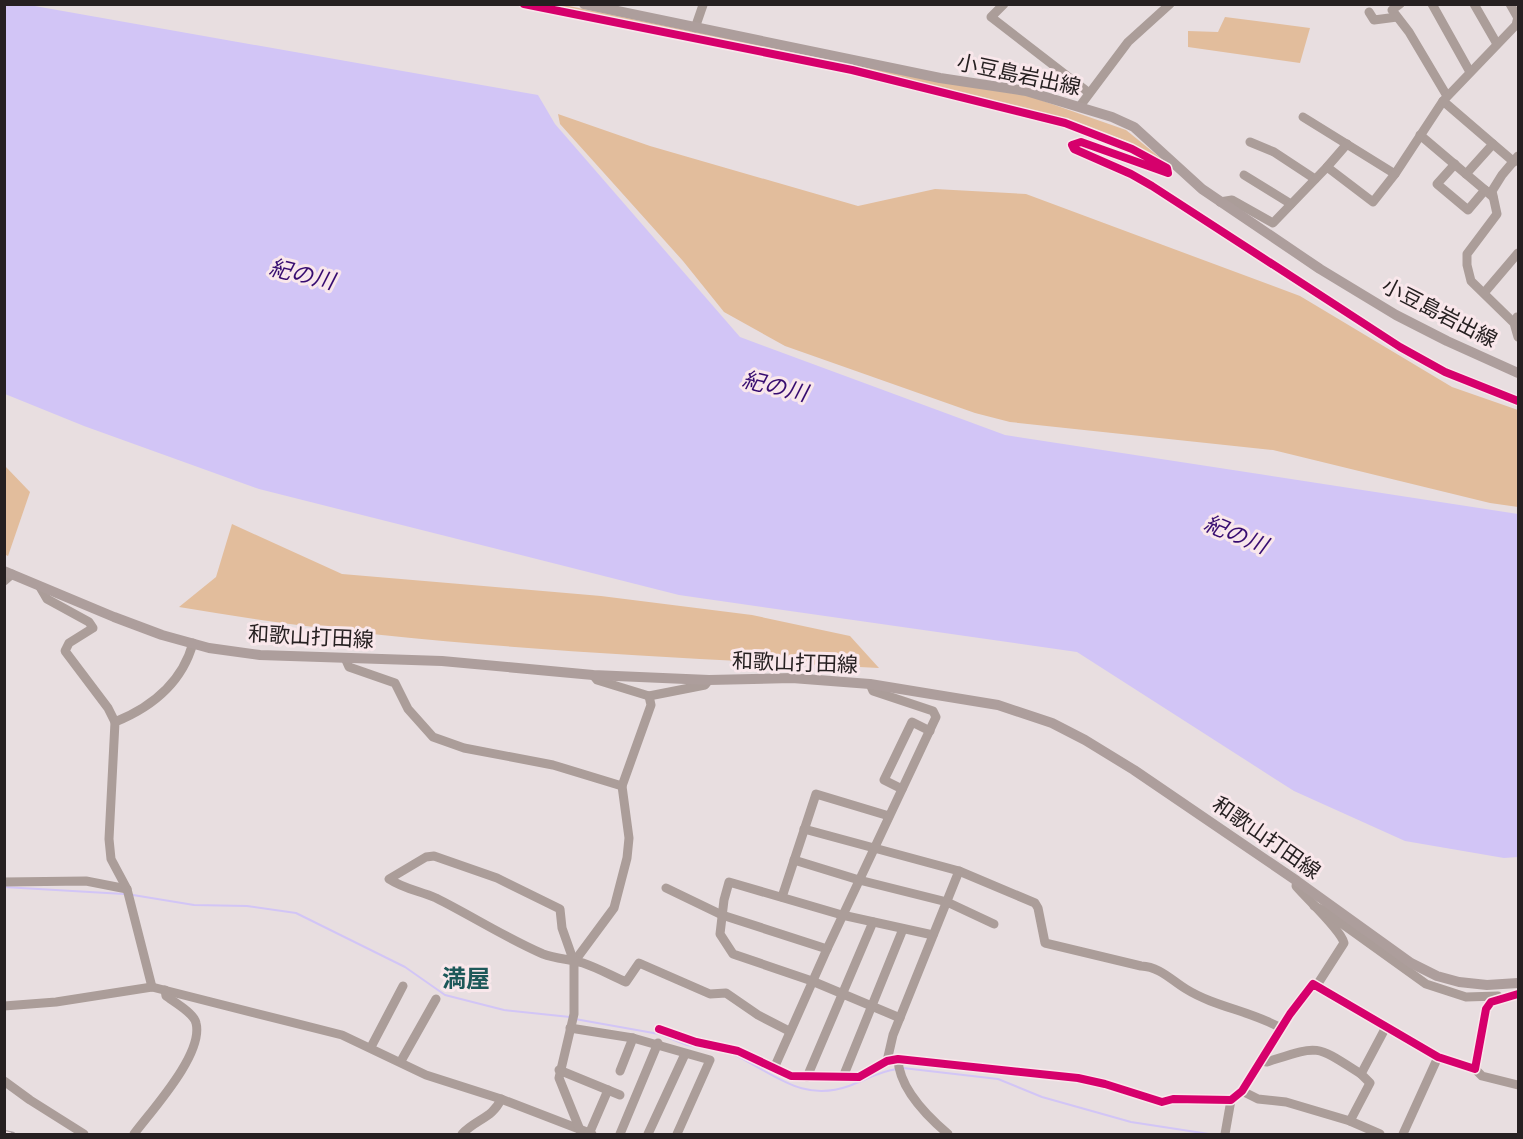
<svg xmlns="http://www.w3.org/2000/svg" width="1523" height="1139" font-family="Quicksand,'Noto Sans JP',sans-serif">
  <style>
    .green { fill: #e2bd9c }
    .water { fill: #d2c5f6 }
    .lines { fill: none; stroke-linecap: round; stroke-linejoin: round }
    .stream { stroke: #d2c5f6; stroke-width: 2 }
    .minor { stroke: #ab9d99; stroke-width: 9 }
    .major { stroke: #ad9e9c; stroke-width: 10 }
    .rail-casing { stroke: #ada2a4; stroke-width: 4.5 }
    .rail { stroke: #f9e7eb; stroke-width: 2; stroke-dasharray: 7; stroke-linecap: butt }
    .cycleway-casing { stroke: #f9e7eb; stroke-width: 11 }
    .cycleway { stroke: #d6006c; stroke-width: 8 }
    .labels { text-anchor: middle; dominant-baseline: central; stroke-width: 6; stroke-linejoin: round; paint-order: stroke }
    .street-label { font-size: 21px; fill: #262021; stroke: #f9e7eb }
    .water-label { font-size: 22px; font-style: italic; fill: #370c70; stroke: #f9e7eb }
    .quarter-label { font-size: 24px; font-weight: bold; fill: #1d5859; stroke: #f9e7eb }
  </style>
  <rect width="100%" height="100%" fill="#e8dee0"/>
  <g class="green">
    <polygon points="538,5 564,5 934,81 1029,96 1126,130 1174,169 1129,142 1066,119 859,69"/>
    <polygon points="1225,17 1310,28 1300,63 1188,47 1188,31 1218,32"/>
    <polygon points="558,114 650,146 858,206 935,189 1026,194 1300,296 1452,387 1518,410 1518,507 1490,503 1273,450 1010,422 975,413 785,346 724,312 683,261 560,124"/>
    <polygon points="5,466 30,492 8,556 4,554"/>
    <path d="M232 524 342 574 601 596 752 615 850 636 879 668C646 656 410 647 179 607L216 577Z"/>
  </g>
  <polygon class="water" points="4,5 29,5 538,95 555,124 740,337 1005,435 1518,514 1518,857 1504,858 1405,841 1294,791 1077,652 679,595 259,489 84,426 5,394"/>
  <g class="lines">
    <g class="stream">
      <polyline points="4,887 124,894"/>
      <polyline points="133,895 194,905 247,906 296,913 405,967 445,995 504,1010 570,1017"/>
      <polyline points="575,1019 659,1034 687,1045 719,1051"/>
      <path d="M733 1054C774 1073 801 1103 849 1086 865 1080 880 1071 897 1069"/>
      <polyline points="903,1068 998,1079 1042,1097 1131,1122 1209,1134"/>
    </g>
    <g class="minor">
      <polyline points="1004,4 991,17 1088,92"/>
      <polyline points="1400,4 1392,10 1409,32 1447,96"/>
      <polyline points="1432,4 1470,72"/>
      <polyline points="1474,4 1497,44"/>
      <polyline points="1510,4 1518,18"/>
      <polyline points="1369,12 1374,20 1397,17"/>
      <polyline points="695,28 703,5"/>
      <polyline points="1080,106 1128,42 1170,4"/>
      <polyline points="1303,117 1395,174"/>
      <polyline points="1420,135 1466,174 1493,144 1443,101"/>
      <polyline points="1250,142 1274,152 1315,179"/>
      <polyline points="1493,144 1514,162"/>
      <polyline points="1518,156 1502,175 1492,191 1497,214 1467,254 1467,265 1471,281 1514,323 1518,337"/>
      <polyline points="1455,164 1437,184 1468,210 1485,190 1493,197"/>
      <polyline points="1327,167 1347,144"/>
      <polyline points="1466,174 1485,190"/>
      <polyline points="1244,175 1291,204"/>
      <polyline points="1220,202 1232,200 1273,223 1327,167 1373,202 1395,174 1443,101 1516,25 1518,17"/>
      <polyline points="1484,293 1518,253"/>
      <polyline points="1517,317 1518,318"/>
      <polyline points="4,581 12,574"/>
      <polyline points="40,587 47,599 89,622 93,628 69,643 65,651 108,708 115,722"/>
      <polyline points="345,658 349,667 395,683 408,709 433,737 464,748 553,765 622,786"/>
      <polyline points="593,675 597,680 649,696 705,685 709,680"/>
      <polyline points="902,789 884,780 912,722 930,731"/>
      <path d="M804 829 959 871 1035 903 1038 908 1045 943 1141 966C1160 967 1170 979 1186 989 1215 1007 1251 1011 1281 1028"/>
      <polyline points="794,860 859,880 947,902 994,924"/>
      <path d="M1297 881 1296 886C1307 899 1341 930 1344 943L1317 985"/>
      <polyline points="4,882 86,881 127,889"/>
      <polyline points="666,888 722,915 827,949"/>
      <polyline points="782,897 816,794 889,816"/>
      <polyline points="1314,906 1323,910 1426,984 1466,997 1498,996"/>
      <polyline points="574,962 614,908 627,858 629,838 622,786 651,705 649,696"/>
      <path d="M152 987 127 889 111 859 109 839 115 722C152 707 182 683 193 643"/>
      <polyline points="4,1006 56,1002 152,987 342,1035 426,1075 501,1099 592,1134"/>
      <polyline points="900,1018 812,981 733,954 720,934 724,900 729,882 842,915 933,935"/>
      <polyline points="570,1028 633,1038 710,1060 677,1134"/>
      <polyline points="659,1029 696,1042 738,1051 791,1076 859,1077 887,1061 898,1059 1078,1078 1105,1084 1162,1102 1173,1099 1231,1100 1242,1091 1290,1014 1313,984 1438,1057 1475,1069 1486,1009 1491,1002 1518,994"/>
      <polyline points="371,1047 403,986"/>
      <path d="M898 1059C899 1088 928 1117 948 1134"/>
      <polyline points="401,1061 436,999"/>
      <polyline points="887,1061 893,1035 959,871"/>
      <path d="M1262 1061 1267 1062C1320 1045 1314 1044 1361 1074"/>
      <polyline points="775,1066 827,949 936,717 933,711 873,691 870,684"/>
      <polyline points="1475,1069 1482,1076 1518,1085"/>
      <polyline points="559,1070 620,1095"/>
      <polyline points="620,1071 633,1038"/>
      <polyline points="807,1077 873,922"/>
      <polyline points="843,1077 903,929"/>
      <polyline points="4,1081 30,1100 84,1134"/>
      <polyline points="1242,1091 1258,1099 1286,1102 1350,1121"/>
      <path d="M580 1130 559 1078 574 1014V962L562 928 560 909 497 878 434 856 426 857 389 879C404 889 420 891 436 898 472 916 506 938 543 954 556 959 570 959 583 963 598 968 612 976 626 982L639 963 710 994 726 993 758 1015 789 1031"/>
      <path d="M134 1134C151 1111 204 1054 196 1023 194 1013 174 1002 166 996L165 990"/>
      <path d="M462 1134C476 1119 493 1118 501 1099"/>
      <polyline points="589,1134 608,1090"/>
      <polyline points="620,1134 658,1043"/>
      <polyline points="648,1134 685,1054"/>
      <polyline points="1225,1134 1231,1100"/>
      <polyline points="1380,1134 1350,1121 1370,1083 1361,1074 1386,1027"/>
      <polyline points="1403,1134 1438,1057"/>
    </g>
    <g class="major">
      <polyline points="584,4 940,78 1026,91 1112,117 1134,127 1202,189 1320,269 1396,315 1447,341 1518,373"/>
      <polyline points="4,571 114,617 162,635 209,648 260,655 442,661 593,675 709,680 792,678 870,684 998,705 1052,723 1085,740 1134,770 1297,881 1411,963 1437,976 1459,982 1487,985 1518,983"/>
    </g>
    <defs>
      <polyline id="rail" points="4,1132 13,1134"/>
    </defs>
    <use href="#rail" class="rail-casing"/>
    <use href="#rail" class="rail"/>
    <defs>
      <g id="cycleway">
        <polyline points="524,4 852,70 1065,123 1132,149 1167,168 1168,173 1081,142 1072,145 1074,149 1131,174 1152,186 1400,347 1445,372 1518,401"/>
        <polyline points="659,1029 696,1042 738,1051 791,1076 859,1077 887,1061 898,1059 1078,1078 1105,1084 1162,1102 1173,1099 1231,1100 1242,1091 1290,1014 1313,984 1438,1057 1475,1069 1486,1009 1491,1002 1518,994"/>
      </g>
    </defs>
    <use href="#cycleway" class="cycleway-casing"/>
    <use href="#cycleway" class="cycleway"/>
  </g>
  <g class="labels">
    <g class="street-label">
      <text transform="translate(1019 74) rotate(12)">小豆島岩出線</text>
      <text transform="translate(1440 312) rotate(27)">小豆島岩出線</text>
      <text transform="translate(311 636) rotate(3)">和歌山打田線</text>
      <text transform="translate(795 662) rotate(2)">和歌山打田線</text>
      <text transform="translate(1267 837) rotate(35)">和歌山打田線</text>
    </g>
    <g class="water-label">
      <text transform="translate(302 274) rotate(13)">紀の川</text>
      <text transform="translate(775 386) rotate(13)">紀の川</text>
      <text transform="translate(1236 534) rotate(22)">紀の川</text>
    </g>
    <g class="quarter-label">
      <text x="466" y="978">満屋</text>
    </g>
  </g>
  <rect width="1523" height="1139" fill="none" stroke="#262021" stroke-width="12"/>
</svg>
